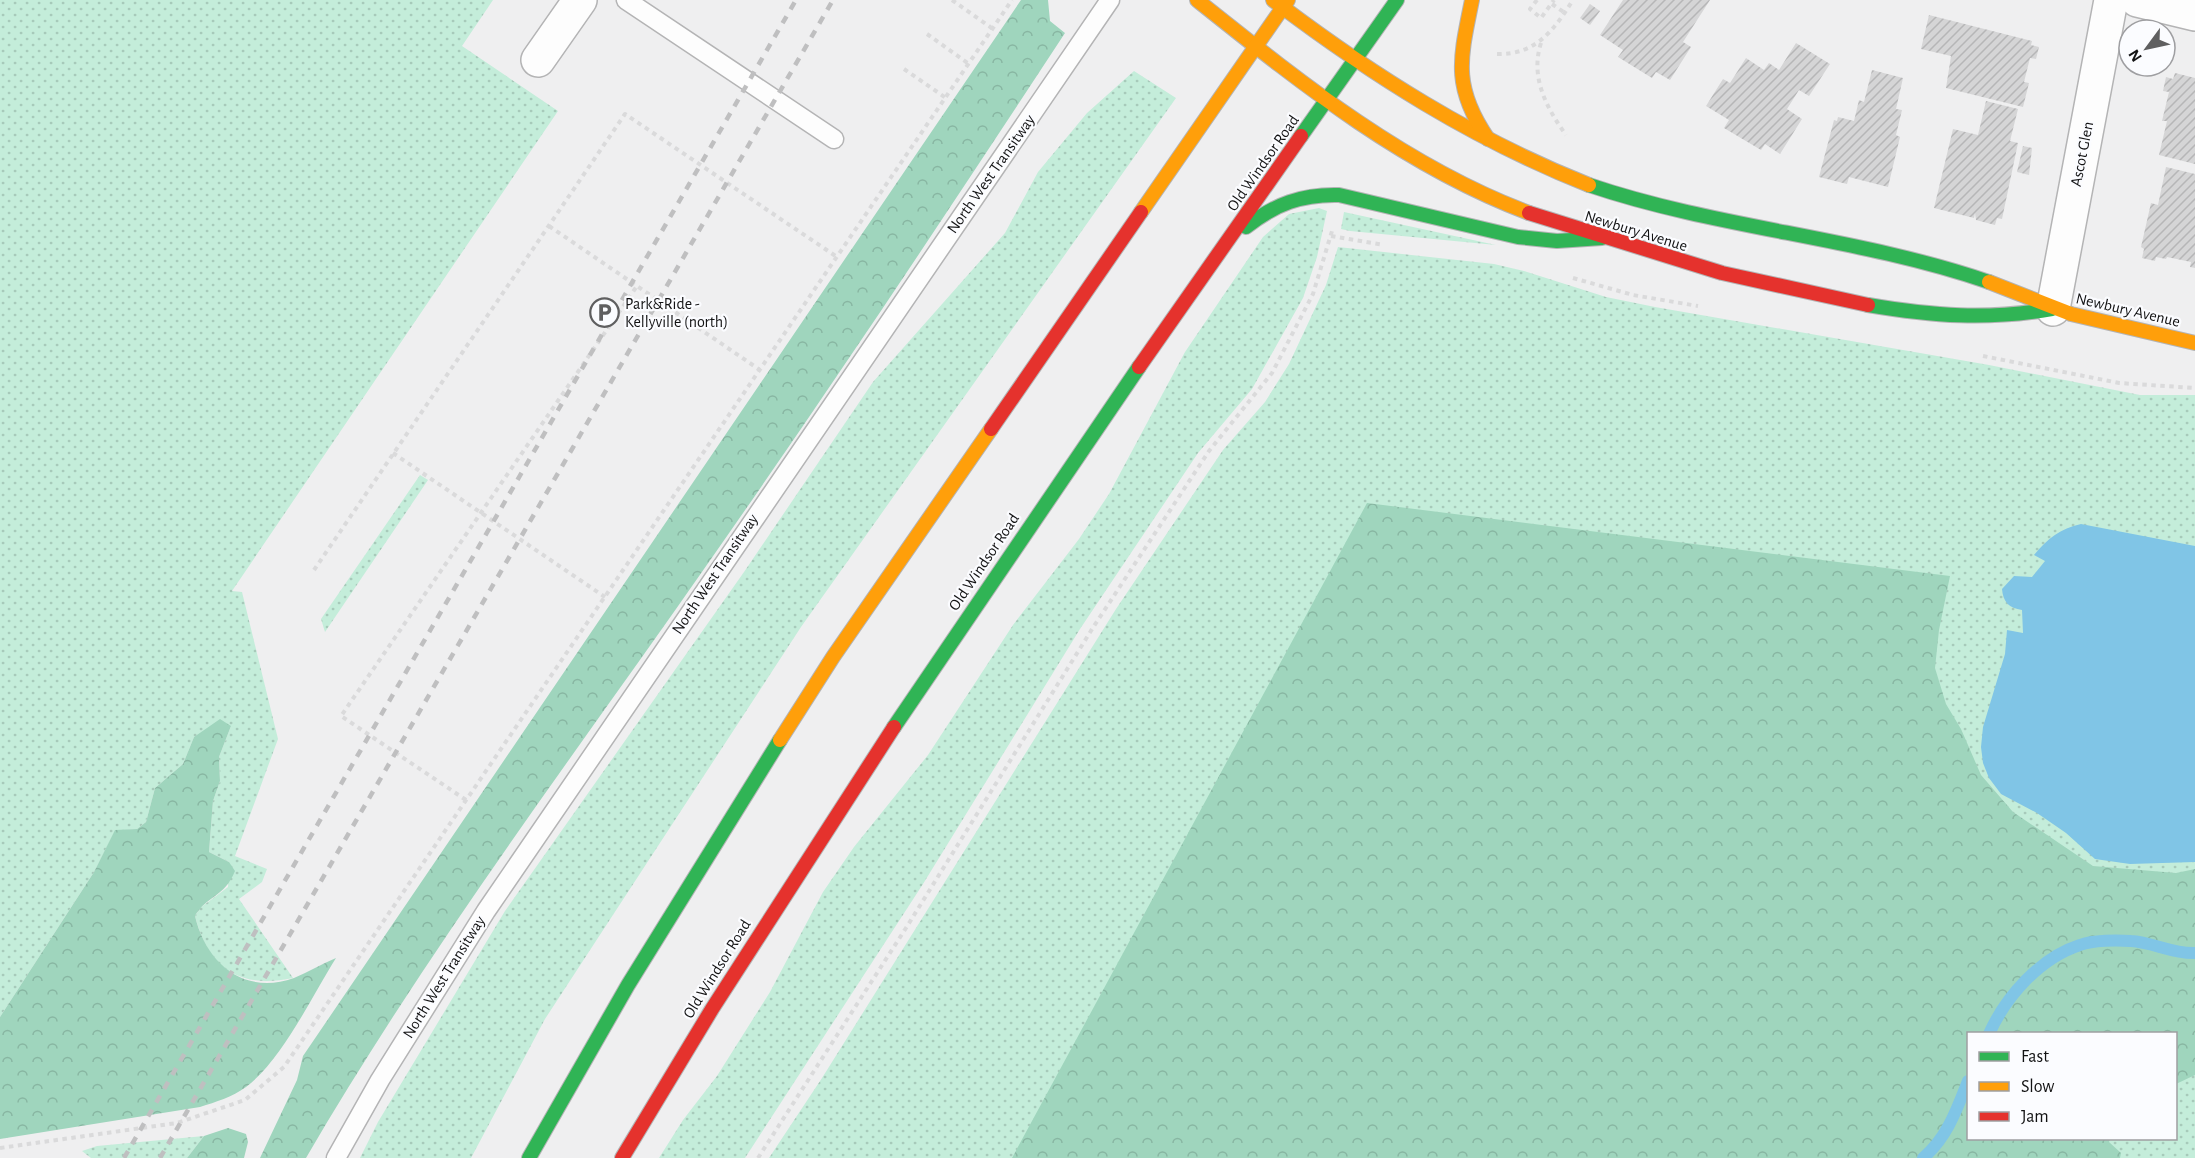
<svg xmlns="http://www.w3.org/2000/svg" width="2195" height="1158" font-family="'Alegreya Sans',sans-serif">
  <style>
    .grass { fill: url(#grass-dots); fill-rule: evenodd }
    .forest { fill: url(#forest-crowns) }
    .water { fill: #80c5e6 }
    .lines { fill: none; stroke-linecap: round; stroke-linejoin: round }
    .stream { stroke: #80c5e6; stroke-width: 12 }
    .building { fill: url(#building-hatch) }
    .lane-casing { stroke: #b4b4b5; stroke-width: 21 }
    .street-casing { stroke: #b4b4b5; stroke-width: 36 }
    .fast-casing { stroke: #b4b4b5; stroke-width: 16 }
    .slow-casing { stroke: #b4b4b5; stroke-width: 16 }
    .jam-casing { stroke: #b4b4b5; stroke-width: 16 }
    .path { stroke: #dadadb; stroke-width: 4; stroke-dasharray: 4.5 4.5; stroke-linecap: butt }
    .lane { stroke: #fdfdfd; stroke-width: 18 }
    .street { stroke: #fdfdfd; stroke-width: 33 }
    .fast { stroke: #30b455; stroke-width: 14 }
    .slow { stroke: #ff9f0a; stroke-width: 14 }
    .jam { stroke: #e5322d; stroke-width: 14 }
    .rail { stroke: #bfbfc0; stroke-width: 4.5; stroke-dasharray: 8 8; stroke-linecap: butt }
    .labels { text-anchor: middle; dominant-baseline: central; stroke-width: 4.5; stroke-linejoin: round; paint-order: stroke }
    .street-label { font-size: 16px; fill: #121213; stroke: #fbfcff }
    .poi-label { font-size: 16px; fill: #121213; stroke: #fbfcff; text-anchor: start }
  </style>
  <defs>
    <pattern id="grass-dots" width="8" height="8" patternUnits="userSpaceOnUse" patternTransform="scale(1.5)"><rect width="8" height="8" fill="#c4edda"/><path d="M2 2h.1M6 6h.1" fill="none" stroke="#a7caba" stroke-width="1.8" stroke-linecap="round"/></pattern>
    <pattern id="forest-crowns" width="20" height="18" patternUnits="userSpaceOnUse" patternTransform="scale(1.5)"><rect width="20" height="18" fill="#9fd5bd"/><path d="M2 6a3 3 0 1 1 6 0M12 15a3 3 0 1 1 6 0" fill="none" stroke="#88b6a2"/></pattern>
    <pattern id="building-hatch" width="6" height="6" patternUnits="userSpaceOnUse" patternTransform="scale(1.5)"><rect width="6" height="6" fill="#d5d5d6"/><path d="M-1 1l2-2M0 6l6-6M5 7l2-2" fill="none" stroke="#b6b6b7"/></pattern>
  </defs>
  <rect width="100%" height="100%" fill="#efeff0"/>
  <g class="grass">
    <path d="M0 0H493L462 46 558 111 232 591 242 592 278 739 235 856 267 869 262 882 239 899 293 978C239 989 209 969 195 916L200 908 228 887 229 862 209 852 213 801 220 781 219 757 231 726 194 737 183 764 155 788 146 822 137 829 115 831 94 872 0 1017Z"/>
    <polygon points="1134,71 1176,98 801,627 545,1019 471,1158 360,1158 378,1122 505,911 744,572 873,382 1005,233 1038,172 1087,113"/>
    <polygon points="1319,208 1327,211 1317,257 1303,298 1252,389 1198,453 1080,629 923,884 745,1158 659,1158 683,1120 717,1076 770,992 823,892 854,847 928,755 1013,625 1079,539 1109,494 1185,352 1263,237 1289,214"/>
    <polygon points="1344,212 1496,245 1350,231 1341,229"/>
    <path d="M1338 247 1494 264 1524 271 1606 297 1655 307 1989 365 2140 395H2195V1158H769L822 1078 1116 609 1223 450 1265 402 1289 364 1326 285ZM1968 1034H2176V1138H1968Z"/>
    <polygon points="420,475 428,480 325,632 321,619"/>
    <polygon points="204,1136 187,1158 91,1158 82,1151 97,1146"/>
  </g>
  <g class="forest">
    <path d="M1021 0H1048L1050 21 1065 33C949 210 832 386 711 559 573 757 427 950 306 1158H260L297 1080 303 1056Z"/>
    <polygon points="1367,503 1950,576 1939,630 1935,668 1946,704 1961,729 1981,775 2013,812 2093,866 2176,873 2195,869 2195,1075 2176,1084 2176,1034 1968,1034 1968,1138 2110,1139 2109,1142 2121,1153 2120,1158 1012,1158"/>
    <path d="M220 719 231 726 219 757 220 781 213 801 209 852 229 862 235 871C224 898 207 895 195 916 206 963 244 996 294 978 308 972 322 964 336 958 312 996 282 1060 246 1087 232 1097 216 1102 200 1107L0 1139V1017L94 872 115 830 137 829 146 822 155 788 183 764 194 737Z"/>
    <polygon points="228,1128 246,1134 248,1142 244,1158 187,1158 204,1136"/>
  </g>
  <path class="water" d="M2081 524 2195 546V862L2130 864 2095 859 2066 833 2037 813 2001 794 1989 778 1983 763 1981 747 1983 727 2005 654 2007 630 2023 633 2022 610C2009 608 2003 602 2002 589L2014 576 2032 577 2045 561 2034 555C2048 538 2060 529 2081 524Z"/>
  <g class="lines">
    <g class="stream">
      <path d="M1989 1034C2006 996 2040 958 2080 945 2093 940 2117 940 2131 941 2152 942 2173 954 2195 953"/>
      <path d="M1923 1158C1947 1138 1957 1109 1968 1081"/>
    </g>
  </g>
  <g class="building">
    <polygon points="1623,0 1710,0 1683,42 1691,47 1670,80 1656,72 1652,78 1618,57 1623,50 1600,35"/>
    <polygon points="1590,4 1600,11 1590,25 1580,18"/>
    <polygon points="1929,15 2032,41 2031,45 2039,47 2036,59 2030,58 2024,82 2029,83 2023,107 1946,88 1951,56 1921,49"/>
    <polygon points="1796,43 1830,64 1809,96 1799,90 1787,109 1802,119 1780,154 1765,144 1761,150 1724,128 1729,120 1706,106 1723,79 1730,83 1746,58 1764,70 1769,63 1779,70"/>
    <polygon points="1872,70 1903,78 1896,109 1902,110 1896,135 1900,137 1888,187 1849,177 1847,184 1819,177 1834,120 1837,121 1838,117 1854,121 1859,100 1864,102"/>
    <polygon points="2175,73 2195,78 2195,164 2159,155 2167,121 2162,121 2169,92 2163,91 2166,77 2173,79"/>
    <polygon points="1986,101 2018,109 2010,141 2018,143 2002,219 1997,218 1995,225 1976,220 1975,213 1974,218 1934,208 1953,129 1978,135"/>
    <polygon points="2023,146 2032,148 2029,175 2017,172"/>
    <polygon points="2166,167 2195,174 2195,268 2190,267 2191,262 2167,257 2166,259 2156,257 2155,261 2142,258 2144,249 2141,247 2151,203 2158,205"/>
  </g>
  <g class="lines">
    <defs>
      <g id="lane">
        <polyline points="626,0 834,139"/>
        <polyline points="336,1158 380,1080 486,911 1110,0"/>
      </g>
      <g id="street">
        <polyline points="2137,0 2195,14"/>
        <polyline points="538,60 580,0"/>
        <polyline points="2053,309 2111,0"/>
      </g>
      <g id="fast">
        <polyline points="1301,136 1397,0"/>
        <path d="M1589 185C1719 229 1858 237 1989 282"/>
        <path d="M1246 227C1275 204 1302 194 1339 195L1518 237 1557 241 1602 238"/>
        <path d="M1868 305C1933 316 1987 320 2052 309"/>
        <polyline points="894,727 1139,367"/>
        <polyline points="529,1158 628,985 780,740"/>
      </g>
      <g id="slow">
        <path d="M1197 0C1300 82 1404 166 1529 213"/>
        <path d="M1273 0C1372 75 1473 139 1589 185"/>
        <path d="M1472 0C1460 59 1452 86 1488 139"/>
        <polyline points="1141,212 1288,0"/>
        <polyline points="1989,282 2071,314 2195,343"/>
        <polyline points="780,740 833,657 991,429"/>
      </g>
      <g id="jam">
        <polyline points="1529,213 1722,273 1868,305"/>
        <polyline points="1139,367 1301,136"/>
        <polyline points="991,429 1141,212"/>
        <polyline points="622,1158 712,1009 894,727"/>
      </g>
    </defs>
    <use href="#lane" class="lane-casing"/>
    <use href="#street" class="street-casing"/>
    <use href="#fast" class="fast-casing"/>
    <use href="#slow" class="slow-casing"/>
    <use href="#jam" class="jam-casing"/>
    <g class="path">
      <polyline points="952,0 993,29"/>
      <polyline points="1537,0 1530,9 1541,18 1554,0"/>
      <polyline points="1552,4 1565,13"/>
      <polyline points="927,34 969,64"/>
      <path d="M1541 43C1530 77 1546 107 1566 135"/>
      <path d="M1497 54C1536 55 1554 30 1573 0"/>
      <polyline points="904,69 946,98"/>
      <polyline points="549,226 760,370"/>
      <polyline points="1331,236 1384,245"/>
      <polyline points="1573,278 1633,295 1698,306"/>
      <polyline points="1983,356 2119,383 2195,388"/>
      <polyline points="393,453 605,597"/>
      <polyline points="314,570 625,114 837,257"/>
      <polyline points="466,800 341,716 637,286"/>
      <polyline points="0,1148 177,1123 245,1100 284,1067 1012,0"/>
      <polyline points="758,1158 906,928 1094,626 1209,451 1272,373 1313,294 1332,231"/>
    </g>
    <use href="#lane" class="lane"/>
    <use href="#street" class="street"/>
    <use href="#fast" class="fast"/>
    <use href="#slow" class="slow"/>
    <use href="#jam" class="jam"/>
    <g class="rail">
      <polyline points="124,1158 796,0"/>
      <polyline points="160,1158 833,0"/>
    </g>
  </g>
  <defs>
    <symbol id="parking-ring" viewBox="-11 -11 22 22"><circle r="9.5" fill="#fbfcff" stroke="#5f5f60" stroke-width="1.5"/><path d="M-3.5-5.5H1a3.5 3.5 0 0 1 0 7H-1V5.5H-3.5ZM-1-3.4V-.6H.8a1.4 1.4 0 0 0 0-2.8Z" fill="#5f5f60"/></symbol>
  </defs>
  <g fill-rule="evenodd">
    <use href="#parking-ring" x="588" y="296" width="33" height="33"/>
  </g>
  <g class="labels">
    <g class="street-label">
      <text transform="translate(2082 154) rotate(-79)">Ascot Glen</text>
      <text transform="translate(1263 163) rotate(-55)">Old Windsor Road</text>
      <text transform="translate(991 174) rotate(-55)">North West Transitway</text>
      <text transform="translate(1636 231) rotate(17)">Newbury Avenue</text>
      <text transform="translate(2128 310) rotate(13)">Newbury Avenue</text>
      <text transform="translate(984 562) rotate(-56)">Old Windsor Road</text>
      <text transform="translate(715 574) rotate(-56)">North West Transitway</text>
      <text transform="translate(717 969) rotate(-58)">Old Windsor Road</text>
      <text transform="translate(444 977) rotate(-58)">North West Transitway</text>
    </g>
    <g class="poi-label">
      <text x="625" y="304">Park&amp;Ride -<tspan x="625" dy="18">Kellyville (north)</tspan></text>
    </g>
  </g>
  <rect x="1967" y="1032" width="210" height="108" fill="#fbfcff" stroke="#9e9ea1" stroke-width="1.5"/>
  <rect x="1979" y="1052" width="30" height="9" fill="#30b455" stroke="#9e9ea1" stroke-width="1.5"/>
  <text x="2021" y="1062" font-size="18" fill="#121213">Fast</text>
  <rect x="1979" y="1082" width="30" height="9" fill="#ff9f0a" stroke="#9e9ea1" stroke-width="1.5"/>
  <text x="2021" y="1092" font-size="18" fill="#121213">Slow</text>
  <rect x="1979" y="1112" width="30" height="9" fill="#e5322d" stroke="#9e9ea1" stroke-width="1.5"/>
  <text x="2021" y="1122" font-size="18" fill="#121213">Jam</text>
  <g transform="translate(2147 48) rotate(237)"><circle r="28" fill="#fbfcff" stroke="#9e9ea1" stroke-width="1.5"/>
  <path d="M0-4.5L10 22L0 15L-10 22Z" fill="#5f5f60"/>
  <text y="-9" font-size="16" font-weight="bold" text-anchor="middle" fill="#121213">N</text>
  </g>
</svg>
